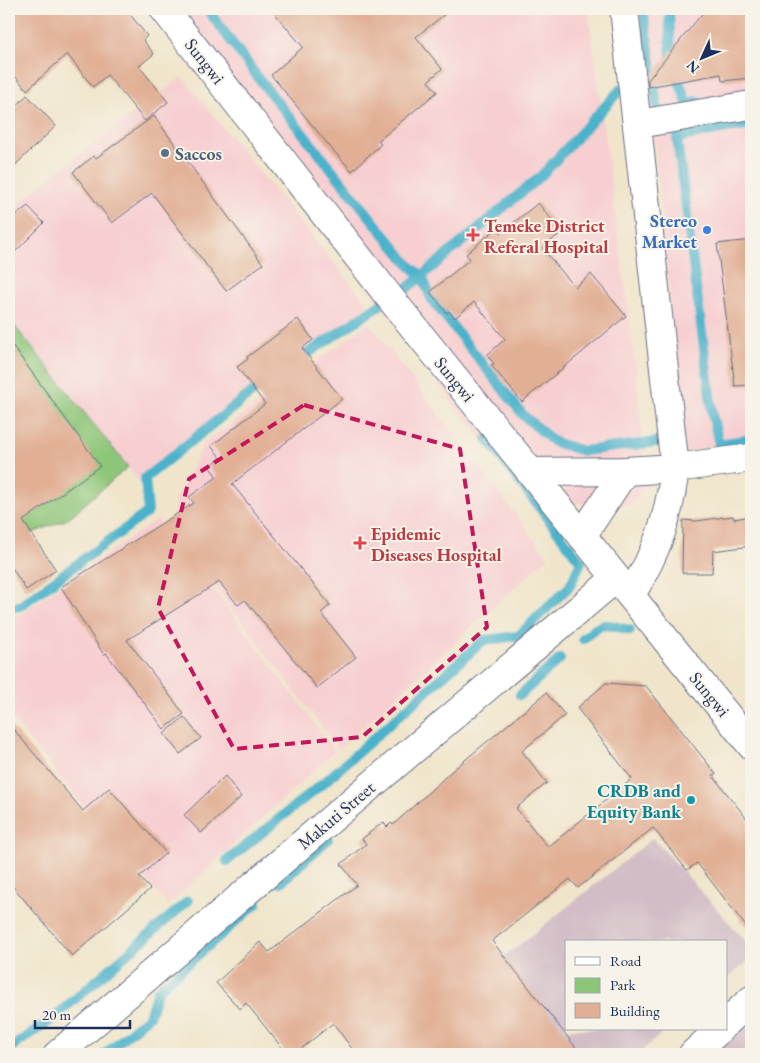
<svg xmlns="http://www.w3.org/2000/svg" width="760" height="1063" font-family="'EB Garamond',serif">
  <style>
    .built { fill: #f7cfd1 }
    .industrial { fill: #d2bdc6 }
    .green { fill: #8ec679; stroke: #547a6c }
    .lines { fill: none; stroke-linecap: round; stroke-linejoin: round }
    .stream { stroke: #4cb2cb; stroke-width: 10 }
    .building { fill: #e1af94 }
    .minor-casing { stroke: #666f84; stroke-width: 30 }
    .minor { stroke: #fff; stroke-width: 28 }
    .marked { fill: none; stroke: #c2185b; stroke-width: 4; stroke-dasharray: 10 6; stroke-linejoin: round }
    .service-dot { fill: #5c6f8a; stroke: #f7f3e8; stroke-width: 2 }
    .shop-dot { fill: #3f7fe0; stroke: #f7f3e8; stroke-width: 2 }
    .health-dot { fill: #e0444e; stroke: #f7f3e8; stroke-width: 2 }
    .culture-dot { fill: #0f9aa8; stroke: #f7f3e8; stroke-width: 2 }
    .labels { text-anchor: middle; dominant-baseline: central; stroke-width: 4; stroke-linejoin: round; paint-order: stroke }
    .street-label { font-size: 18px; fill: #1b2f5e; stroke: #f7f3e8 }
    .service-label { font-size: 18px; font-weight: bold; fill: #4e5e75; stroke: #f7f3e8; text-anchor: start }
    .shop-label { font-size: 18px; font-weight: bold; fill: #366cbe; stroke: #f7f3e8; text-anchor: end }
    .health-label { font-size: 18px; font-weight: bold; fill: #be3a42; stroke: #f7f3e8; text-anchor: start }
    .culture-label { font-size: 18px; font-weight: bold; fill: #0d838f; stroke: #f7f3e8; text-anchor: end }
  </style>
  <rect width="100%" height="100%" fill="#f7f3e8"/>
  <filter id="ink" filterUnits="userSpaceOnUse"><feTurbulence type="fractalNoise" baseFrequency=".02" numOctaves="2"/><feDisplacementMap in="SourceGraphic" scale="10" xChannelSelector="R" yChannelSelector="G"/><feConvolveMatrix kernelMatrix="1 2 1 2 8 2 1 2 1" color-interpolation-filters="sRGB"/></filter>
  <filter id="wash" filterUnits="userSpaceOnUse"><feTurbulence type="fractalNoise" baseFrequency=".0096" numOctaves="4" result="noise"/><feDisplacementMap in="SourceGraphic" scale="20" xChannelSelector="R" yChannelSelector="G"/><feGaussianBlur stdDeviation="1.12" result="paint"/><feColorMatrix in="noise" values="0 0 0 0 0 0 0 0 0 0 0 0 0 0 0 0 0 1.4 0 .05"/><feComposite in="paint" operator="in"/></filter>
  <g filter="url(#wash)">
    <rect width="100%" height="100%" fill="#f0e5cb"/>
    <g class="built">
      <polygon points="150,9 588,9 635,363 647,484 630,505 544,503 515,480 423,365 399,329"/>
      <polygon points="642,9 751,9 751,444 684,452"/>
      <polygon points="182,77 373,311 138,480 9,318 9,212 64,166"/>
      <polygon points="369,323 548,557 339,749 172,530 175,502 204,443"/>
      <polygon points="157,519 175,538 335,751 168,905 115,845 9,715 9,617 19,615"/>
    </g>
    <g class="industrial">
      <polygon points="653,838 751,947 751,959 726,979 726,942 566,942 566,1029 667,1029 638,1054 471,1054 433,1005 517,947"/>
      <polygon points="751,1015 751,1054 705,1054"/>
    </g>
    <polygon class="green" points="9,319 128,467 66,520 9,542"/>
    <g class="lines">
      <g class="stream">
        <polyline points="207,9 266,88 409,265 422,276 432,300 524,416 554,442 583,451 665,441"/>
        <polyline points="643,9 658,111"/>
        <polyline points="669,9 671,59 687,103 698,101"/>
        <polyline points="751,126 731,127 677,138 713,418 719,444 751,439"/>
        <polyline points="295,362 383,303 399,295 541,176 621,89"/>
        <polyline points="9,608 20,606 148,512 145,478 265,382"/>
        <path d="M583 639C604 620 603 624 630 630"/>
        <polyline points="520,695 560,659"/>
        <polyline points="227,861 328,779 484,640 518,636 570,586 581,562 487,439"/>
        <polyline points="280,883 328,839"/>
        <polyline points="9,1049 51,1020 188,901"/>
        <polyline points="105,1054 149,1016 158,990 257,903"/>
      </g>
    </g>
    <g id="blocks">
      <g class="building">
        <polygon points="9,9 126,9 147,36 143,40 154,54 139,66 168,102 145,121 107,75 93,87 67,54 27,90 9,69"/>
        <polygon points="271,9 451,9 416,37 442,69 428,81 437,92 378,141 381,144 352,171 331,148 271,75 303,47"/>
        <polygon points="706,9 751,9 751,78 722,81 721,74 648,87 648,80"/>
        <polygon points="27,95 56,126 9,171 9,114"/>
        <polygon points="154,116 263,264 226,291 152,193 112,223 73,172 94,156 96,158"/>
        <polygon points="538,203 562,232 542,248 575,287 591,274 626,316 522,402 491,365 494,364 487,355 505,339 474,302 455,318 449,311 447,313 430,292 470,259 466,254 497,228 501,233"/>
        <polygon points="28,206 44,223 9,258 9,220"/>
        <polygon points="751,240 751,385 735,386 717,244"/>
        <polygon points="298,319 313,340 302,348 342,399 232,484 330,605 321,613 356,657 317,688 245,600 238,605 219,582 127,640 184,714 164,729 106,653 104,655 61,587 194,503 189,497 217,477 209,466 221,458 211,446 265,404 237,367 248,359 247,357"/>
        <polygon points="9,341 100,466 23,521 56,570 26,590 9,563"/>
        <polygon points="733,516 734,519 751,516 751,546 713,551 712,573 682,573 683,520 696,521"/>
        <polygon points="606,683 646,686 716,774 713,776 751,824 751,933 697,863 687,870 653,828 578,888 570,879 492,941 581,1054 356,1054 333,1023 295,1054 287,1054 246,1003 240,1009 216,983 260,942 269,952 357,885 341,864 366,844 362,839 383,822 387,827 391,823 393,825 454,769 546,693 565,715 522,751 547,783 516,808 548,847 632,779 577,708"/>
        <polygon points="184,717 201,738 180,754 164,734"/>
        <polygon points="9,724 83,811 109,788 166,853 139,877 150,889 72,956 9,882"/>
        <polygon points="225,776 241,797 201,833 184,815"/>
      </g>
    </g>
  </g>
  <g filter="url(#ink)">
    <use href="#blocks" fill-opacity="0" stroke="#666f84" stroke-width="1"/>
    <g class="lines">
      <defs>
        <g id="minor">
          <polyline points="164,9 391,299 751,745"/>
          <path d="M624 9 675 468C669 519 657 551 631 595"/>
          <polyline points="638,124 751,105"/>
          <polyline points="530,472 625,471 675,468 751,458"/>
          <polyline points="582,536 625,471"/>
          <polyline points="726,1023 751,1000"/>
          <polyline points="58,1054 303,843 616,578"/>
          <polyline points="693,1054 720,1029"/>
        </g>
      </defs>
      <use href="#minor" class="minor-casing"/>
      <use href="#minor" class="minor"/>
    </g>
  </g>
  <path class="marked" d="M304 405 460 449 487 627 362 737 234 749 158 608 189 479Z"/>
  <circle class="service-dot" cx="165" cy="153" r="5"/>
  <circle class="shop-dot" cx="707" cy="230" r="5"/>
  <g class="health-dot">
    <path d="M470.5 227.5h5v5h5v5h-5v5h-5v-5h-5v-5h5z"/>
    <path d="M357.5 535.5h5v5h5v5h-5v5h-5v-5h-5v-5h5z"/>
  </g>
  <circle class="culture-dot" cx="691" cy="800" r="5"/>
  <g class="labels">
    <g class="street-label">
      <text transform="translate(205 61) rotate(52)">Sungwi</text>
      <text transform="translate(455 379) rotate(51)">Sungwi</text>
      <text transform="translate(710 694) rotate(51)">Sungwi</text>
      <text transform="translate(336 815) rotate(-40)">Makuti Street</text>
    </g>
    <g class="service-label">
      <text x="175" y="153">Saccos</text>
    </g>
    <g class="shop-label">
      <text x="697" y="220">Stereo<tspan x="697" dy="21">Market</tspan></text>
    </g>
    <g class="health-label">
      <text x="484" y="225">Temeke District<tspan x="484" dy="21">Referal Hospital</tspan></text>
      <text x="371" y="533">Epidemic<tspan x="371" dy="21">Diseases Hospital</tspan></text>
    </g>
    <g class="culture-label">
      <text x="681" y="790">CRDB and<tspan x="681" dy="21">Equity Bank</tspan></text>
    </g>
  </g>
  <rect width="760" height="1063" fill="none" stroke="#f7f3e8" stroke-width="30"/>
  <rect x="565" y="940" width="162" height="90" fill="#f7f3e8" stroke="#9fa5b1"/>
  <rect x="575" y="957" width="25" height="8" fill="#ffffff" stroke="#9fa5b1"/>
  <text x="610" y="966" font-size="15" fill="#1b2f5e">Road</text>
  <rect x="575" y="978" width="25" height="15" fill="#8ec679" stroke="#9fa5b1"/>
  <text x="610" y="990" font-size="15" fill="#1b2f5e">Park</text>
  <rect x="575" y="1003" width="25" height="15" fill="#e1af94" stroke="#9fa5b1"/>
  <text x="610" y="1016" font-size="15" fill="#1b2f5e">Building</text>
  <g transform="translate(702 58) rotate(226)" stroke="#f7f3e8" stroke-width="4" paint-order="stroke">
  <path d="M0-4L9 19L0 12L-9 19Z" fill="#1b2f5e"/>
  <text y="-8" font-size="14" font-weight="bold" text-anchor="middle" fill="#1b2f5e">N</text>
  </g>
  <path d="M35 1020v8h95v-8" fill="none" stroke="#1b2f5e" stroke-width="2.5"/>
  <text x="42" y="1020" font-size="15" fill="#1b2f5e" stroke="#f7f3e8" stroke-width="4" paint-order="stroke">20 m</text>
</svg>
